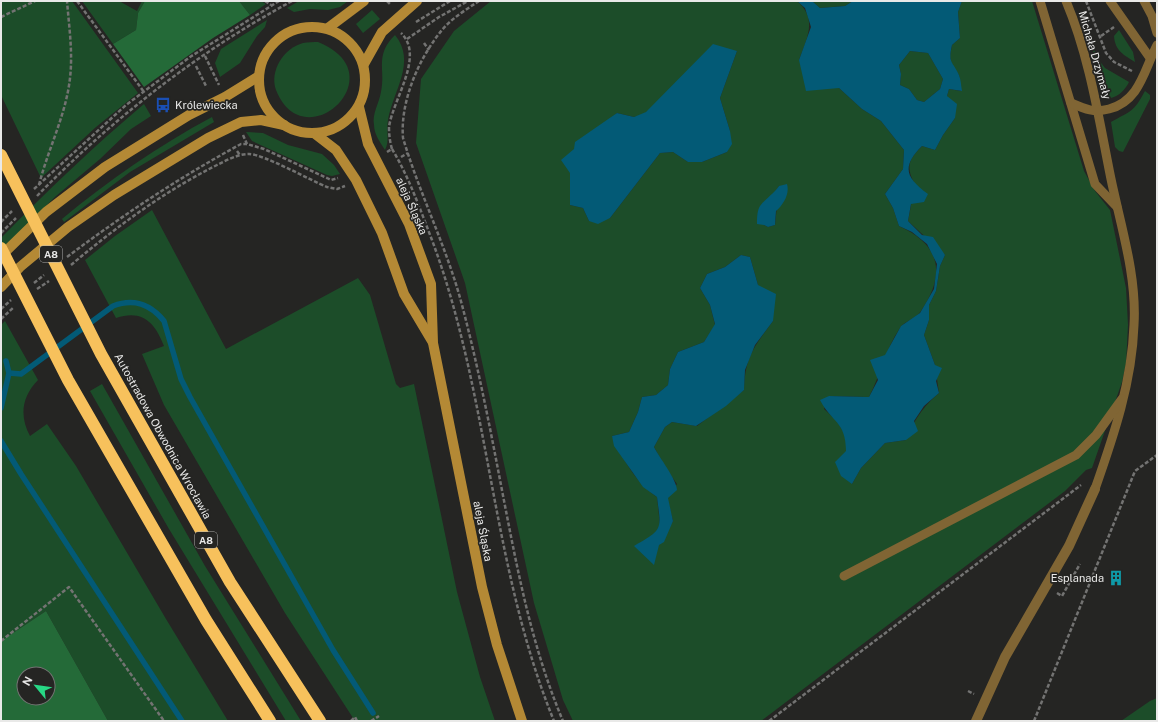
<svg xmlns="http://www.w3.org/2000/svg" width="1158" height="722" font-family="'Public Sans',sans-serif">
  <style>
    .green { fill: #1c4d29; fill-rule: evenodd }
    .forest { fill: #246a38; fill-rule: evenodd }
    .water { fill: #035a76; fill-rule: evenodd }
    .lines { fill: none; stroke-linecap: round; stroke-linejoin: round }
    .stream { stroke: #035a76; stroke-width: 5.5 }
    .path { stroke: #737372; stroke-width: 2.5; stroke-dasharray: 4 2; stroke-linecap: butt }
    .lane { stroke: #806534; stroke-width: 9 }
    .street { stroke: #806534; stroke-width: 10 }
    .secondary { stroke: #b48935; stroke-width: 10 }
    .highway { stroke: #f7c15c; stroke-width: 12 }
    .labels { text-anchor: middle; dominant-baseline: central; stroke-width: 3.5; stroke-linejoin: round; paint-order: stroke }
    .shield { fill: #252523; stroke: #aeaead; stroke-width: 1 }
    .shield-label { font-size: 10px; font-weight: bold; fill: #e9e9e8 }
    .street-label { font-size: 11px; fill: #e9e9e8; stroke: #252523 }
    .poi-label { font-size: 11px; fill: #e9e9e8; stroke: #252523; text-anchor: start }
  </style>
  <rect width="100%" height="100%" fill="#252523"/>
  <g class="green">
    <polygon points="1,1 72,1 138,93 96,127 41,178 1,95"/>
    <polygon points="82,1 119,1 137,11 142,1 145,1 138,13 136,30 113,44"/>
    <polygon points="239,1 261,1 266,4 250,15"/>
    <polygon points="299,1 348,1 340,7 328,10 310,9 294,12 287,8"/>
    <path d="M491 1H797C818 19 807 38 799 60L839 88 862 109 881 121 904 150 903 169 885 194 893 208 899 226C941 245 946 274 921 311 916 319 904 321 900 328 885 350 881 374 869 397L829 396 824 409 837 421 846 436 852 484 861 468 885 443 906 440C915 419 922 408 939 393L935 365 924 335 929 320V305L936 291 940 266 945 255 908 221 915 184C905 167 909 159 922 146L935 150 943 135 955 118 947 96 949 89 961 91 959 75 952 66 950 56 952 45 960 38 958 12 962 1H1032L1084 171 1095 191 1110 210 1126 288 1128 325 1126 364 1122 382 1092 468 1086 470 1065 491 761 721H573L563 700 534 603 465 283 416 143 421 79 454 31ZM737 51 720 98 730 131 727 152 702 162H688L673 152 660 153 610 218 589 221 583 208 570 205V173L574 149 617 113 634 117 642 115ZM779 186 775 225 768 227 764 225 765 201 773 195ZM741 255 750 257 758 285 773 321C754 347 745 357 744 390L697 426 672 422 665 427 654 447 667 470 677 484 667 498 673 521 659 545 655 534 660 525 657 497C635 482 624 460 612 436L629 432 638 412 642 397 656 395 668 385 670 369 678 352 704 342 715 325 710 305 700 288 707 274 725 267Z"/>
    <polygon points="812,1 853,1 845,6 820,8"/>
    <polygon points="372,10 380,19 363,33 356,24"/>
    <polygon points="267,20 265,27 257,36 240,63 220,77 215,63 221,49"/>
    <path d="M1119 30 1133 52 1135 62C1124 55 1115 51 1114 36Z"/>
    <path d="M395 35C417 62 393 91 388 120 386 130 390 141 385 150 380 142 374 134 374 125 372 113 379 104 381 92 386 69 374 56 395 35Z"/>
    <path d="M1089 37 1098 59 1105 68 1129 82C1125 90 1119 96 1111 98L1105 94Z"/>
    <path d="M318 42C398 74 304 161 276 90 269 71 284 48 303 43 308 42 314 42 318 42Z"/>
    <polygon points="910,51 928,53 943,79 940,89 924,102 917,100 909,89 900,85 901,74 899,65"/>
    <path d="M1145 91 1150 95V99L1123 152 1119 151 1115 147 1111 122C1132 110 1133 113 1145 91Z"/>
    <path d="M144 104 151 116 131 129 100 159 56 196 1 250V238C47 191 94 146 144 104Z"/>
    <path d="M212 117 214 122 130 172 64 222 62 219C109 180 158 146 212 117Z"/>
    <polygon points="246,132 263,133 288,145 322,154 334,165 340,174 332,176 327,175 252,141"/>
    <path d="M152 210 226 349 358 278 370 295 396 384 400 388 414 384 457 592 480 677 495 721H355L285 613 164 405 142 354 164 346C155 323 143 309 116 318L85 260 115 236Z"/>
    <path d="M5 321 38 380C22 396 19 416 30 436L47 424 76 466 166 619 228 721H108L46 611 1 641V325Z"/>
    <polygon points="102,384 205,566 301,721 286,721 169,529 90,391"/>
    <polygon points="1157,698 1157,721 1121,721 1150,701"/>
  </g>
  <g class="forest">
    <polygon points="145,1 239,1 250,15 213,38 144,87 113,44 136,30 138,13"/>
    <path d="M46 611 108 721H1V641ZM24 674H48V698H24Z"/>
  </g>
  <g class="water">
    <path d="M797 1H812L820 8 845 6 853 1H962L958 12 960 38 952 45C948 64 952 60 959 75 961 80 961 86 962 91L949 89 947 96 957 104 955 118 943 135 935 150 922 146C901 167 906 178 928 194L924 202 911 204 908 221 922 235 933 237 945 255 940 266 936 291 929 305V320L924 335 935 365 942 368 936 381 939 393 924 406 914 421 918 431 906 440 885 443 861 468 852 484 841 476 835 462 846 451C846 421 831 422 820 400L829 396 869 397 878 380 870 360 885 355 901 326 920 313 934 289 937 264 927 244 912 232 899 226 893 208 885 194 903 169 904 150 881 121 862 109 839 88 806 91 799 60 811 27 805 8ZM910 51 928 53 943 79 940 89 924 102 917 100 909 89 900 85 901 74 899 65Z"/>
    <polygon points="713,44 737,51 720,98 730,131 732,144 727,152 702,162 688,162 673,152 660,153 610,218 598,224 589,221 583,208 570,205 570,173 561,160 574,149 575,142 617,113 634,117 646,112"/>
    <path d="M787 184C790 194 783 205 776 211L775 225 768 227 764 225 757 224C757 220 757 212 759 208 763 200 773 195 779 186Z"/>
    <path d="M741 255 750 257 758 285 776 294 773 321 755 345 745 370 744 390 726 406 696 426 672 422 665 427 654 447C659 457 677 480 677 490L668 498 673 521 664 542 659 545 654 565 634 546C664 529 661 530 657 497L643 487 614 446 612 436 629 432 638 412 642 397 656 395 668 385 670 369 678 352 704 342 715 324 710 305 700 288 707 274 725 267Z"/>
  </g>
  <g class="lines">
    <g class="stream">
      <path d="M9 373 21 374 113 306C134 298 150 304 164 321L181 379 190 397 333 650 373 713"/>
      <polyline points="1,408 9,373 6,361"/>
      <polyline points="1,441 21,474 182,721"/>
    </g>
    <g class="path">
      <polyline points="77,1 144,92"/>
      <polyline points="265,1 271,5"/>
      <polyline points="387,1 391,5"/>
      <path d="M479 1C467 9 452 18 442 30 419 58 400 101 403 138 420 195 447 248 462 305 477 362 489 422 500 480 516 562 530 643 563 721"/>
      <polyline points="1086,1 1106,53 1114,62 1132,71"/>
      <polyline points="1,17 35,1"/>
      <polyline points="416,22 450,1"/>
      <polyline points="1101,36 1114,27"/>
      <polyline points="407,39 439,17 468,1"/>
      <polyline points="424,43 429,50"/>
      <polyline points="205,56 219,85"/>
      <polyline points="196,66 206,86"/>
      <polyline points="243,135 247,144 264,149 327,178 331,180 338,178"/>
      <path d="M392 149C409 177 420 209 432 240 490 396 491 567 554 721"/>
      <polyline points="237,151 240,155"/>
      <path d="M387 152 392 149C390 142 389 135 389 127 393 99 425 56 401 33"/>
      <polyline points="401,157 408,153"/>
      <path d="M39 185C48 149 66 115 70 78 73 53 69 26 67 1"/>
      <polyline points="34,189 126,105 190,57 279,1"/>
      <path d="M37 196C112 119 198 52 292 1"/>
      <polyline points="1,222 12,211"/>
      <polyline points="1,233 16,218"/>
      <path d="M67 257C123 215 180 177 241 144H247"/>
      <path d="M71 265C116 227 165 191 217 165 227 160 238 154 249 154 263 154 310 180 327 187L337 189 345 186"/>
      <polyline points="34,283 44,275"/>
      <polyline points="37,289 49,281"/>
      <polyline points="1,309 11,300"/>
      <polyline points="1,319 14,307"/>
      <polyline points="1057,593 1062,596 1080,564"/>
      <polyline points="1,641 69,587 164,721"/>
      <polyline points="968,691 974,694"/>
      <polyline points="351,721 355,717 357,721"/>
      <polyline points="371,721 379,716"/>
      <polyline points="769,721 1081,485"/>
      <polyline points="1034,721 1135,471 1157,455"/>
    </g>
    <g class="lane">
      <polyline points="1040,1 1095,184 1117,207"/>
      <path d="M1066 1C1090 58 1099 120 1111 179 1121 227 1137 276 1134 325 1132 382 1114 435 1095 489"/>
      <polyline points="1110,1 1150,58"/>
      <polyline points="1144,1 1152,16 1157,33"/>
      <path d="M1071 103C1085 109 1094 113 1109 109 1140 101 1144 70 1157 45"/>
      <polyline points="844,576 1076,455 1096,435 1122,399"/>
    </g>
    <polyline class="street" points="976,721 1005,657 1069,546 1095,489"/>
    <g class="secondary">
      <circle cx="312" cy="80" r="53"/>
      <polyline points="328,28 364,1"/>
      <polyline points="364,64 382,32 417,1"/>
      <polyline points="359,107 368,144 409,224 431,284 433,343 482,587 497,645 522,721"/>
      <polyline points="314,133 336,150 356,180 382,233 404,294 432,341"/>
      <polyline points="1,256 46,212 105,167 189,115 225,97 259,76"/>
      <polyline points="1,287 20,267 68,227 114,195 208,138 241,122 261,120 284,125"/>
    </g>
    <g class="highway">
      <polyline points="1,155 101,354 230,582 320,721"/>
      <polyline points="1,248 68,380 206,620 270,721"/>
    </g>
  </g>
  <defs>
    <symbol id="bus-bare" viewBox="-9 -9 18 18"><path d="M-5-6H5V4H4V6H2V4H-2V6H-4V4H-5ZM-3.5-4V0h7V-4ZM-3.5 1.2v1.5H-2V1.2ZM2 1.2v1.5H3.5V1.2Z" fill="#1a4fb4" stroke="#252523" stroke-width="2.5" paint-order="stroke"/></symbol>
    <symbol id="building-bare" viewBox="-9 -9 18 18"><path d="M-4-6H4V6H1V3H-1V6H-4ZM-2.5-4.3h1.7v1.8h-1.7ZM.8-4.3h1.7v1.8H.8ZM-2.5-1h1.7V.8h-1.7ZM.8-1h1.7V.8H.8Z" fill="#0f9aa8" stroke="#252523" stroke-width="2.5" paint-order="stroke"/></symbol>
  </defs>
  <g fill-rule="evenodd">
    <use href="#bus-bare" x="152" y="94" width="22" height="22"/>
    <use href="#building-bare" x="1105" y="567" width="22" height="22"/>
  </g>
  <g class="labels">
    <g class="shield">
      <rect x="40" y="246" width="22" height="16" rx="3"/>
      <rect x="195" y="532" width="22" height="16" rx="3"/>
    </g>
    <g class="shield-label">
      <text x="51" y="254">A8</text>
      <text x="206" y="540">A8</text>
    </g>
    <g class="street-label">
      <text transform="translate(1095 55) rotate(74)">Michała Drzymały</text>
      <text transform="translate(412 206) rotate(66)">aleja Śląska</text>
      <text transform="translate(163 436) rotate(61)">Autostradowa Obwodnica Wrocławia</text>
      <text transform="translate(483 531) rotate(79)">aleja Śląska</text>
    </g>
    <g class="poi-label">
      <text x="175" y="105">Królewiecka</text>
      <text x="1104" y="578" text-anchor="end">Esplanada</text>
    </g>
  </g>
  <rect width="1158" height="722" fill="none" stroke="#e9e9e8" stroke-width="4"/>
  <g transform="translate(36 686) rotate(299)"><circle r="19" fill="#252523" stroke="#737372"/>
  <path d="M0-3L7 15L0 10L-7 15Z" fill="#27d885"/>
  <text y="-6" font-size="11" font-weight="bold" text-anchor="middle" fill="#e9e9e8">N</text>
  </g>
</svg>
